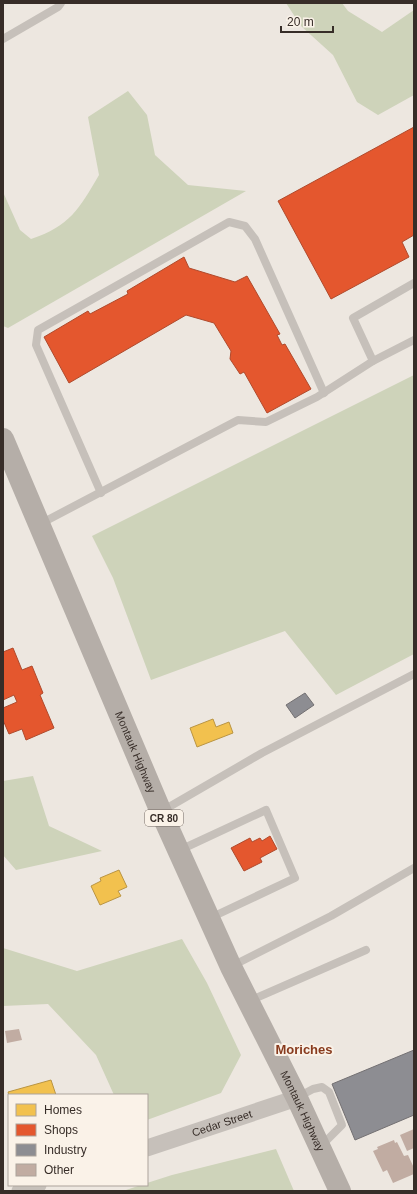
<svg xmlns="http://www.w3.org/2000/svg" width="417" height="1194" font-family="Arial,sans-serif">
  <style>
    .green { fill: #ced3ba }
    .homes { fill: #f2c14e; stroke: #ba9543 }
    .shops { fill: #e4572e; stroke: #b04a2c }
    .industry { fill: #8d8d92; stroke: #737072 }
    .building { fill: #c1aca2 }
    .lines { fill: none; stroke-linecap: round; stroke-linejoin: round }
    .service { stroke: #c6c0ba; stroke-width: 8 }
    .minor { stroke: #c6c0ba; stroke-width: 17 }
    .primary { stroke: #b5aea8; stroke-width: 22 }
    .labels { text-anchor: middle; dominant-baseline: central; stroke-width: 4; stroke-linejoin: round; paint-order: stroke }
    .shield { fill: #faf2e8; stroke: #726862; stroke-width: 1 }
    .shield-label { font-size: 10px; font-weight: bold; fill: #372d28 }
    .street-label { font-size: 11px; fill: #372d28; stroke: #faf2e8 }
    .quarter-label { font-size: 13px; font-weight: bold; fill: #883b1e; stroke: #faf2e8 }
  </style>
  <rect width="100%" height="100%" fill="#ede7e0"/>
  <g class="green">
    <polygon points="286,3 342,3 348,11 382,32 414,10 414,95 378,115 357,102 333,55 301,26"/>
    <path d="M128 91 147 115 155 155 188 185 246 191 8 328 3 326V192L20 230 31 239C70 226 79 209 99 175L88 117Z"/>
    <polygon points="414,375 414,654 336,695 285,631 151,680 113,578 92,536"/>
    <polygon points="33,776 49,826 102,851 16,870 3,855 3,781"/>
    <polygon points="182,939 207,983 241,1055 221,1093 147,1120 147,1095 114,1095 96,1055 48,1004 3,1006 3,948 77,971"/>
    <polygon points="276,1149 294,1191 123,1191 141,1185 147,1185 147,1183 172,1175"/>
  </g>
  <g class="homes">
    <polygon points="213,719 216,727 229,722 233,733 197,747 190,728"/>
    <polygon points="119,870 127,887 118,891 121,896 100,905 91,886 101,881 100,878"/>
    <polygon points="51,1080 56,1095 9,1095 8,1092"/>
  </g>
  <g class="shops">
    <polygon points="414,127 414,235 402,242 409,257 331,299 278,201"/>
    <polygon points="184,257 189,268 235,282 247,276 280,334 277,335 282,345 285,344 311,389 267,413 244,372 240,374 230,359 231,351 214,323 186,315 69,383 44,337 88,311 90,314 128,294 127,291"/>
    <polygon points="13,648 22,670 32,666 43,693 40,695 54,728 26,740 22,729 9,734 3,720 3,708 17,702 14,695 3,700 3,652"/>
    <polygon points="270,836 277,849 260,858 262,862 244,871 231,848 250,838 252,842 260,838 262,841"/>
  </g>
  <g class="industry">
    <polygon points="305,693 314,705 295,718 286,705"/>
    <polygon points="414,1050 414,1115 355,1140 332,1084"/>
  </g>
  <g class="building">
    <polygon points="19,1029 22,1040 7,1043 5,1031"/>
    <polygon points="414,1129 414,1148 407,1151 400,1135"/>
    <polygon points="394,1140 395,1143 397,1142 404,1156 408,1155 414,1168 414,1174 393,1183 387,1170 383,1172 373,1151 378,1149 377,1147"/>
  </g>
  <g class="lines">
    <g class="service">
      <polyline points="3,39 58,7 61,3"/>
      <polyline points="373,361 414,340"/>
      <polyline points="101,493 36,345 38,330 229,222 245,226 255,239 324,393"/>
      <polyline points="40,524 238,420 266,422 317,397 373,361 353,318 414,283"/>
      <polyline points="162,811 262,753 414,674"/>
      <polyline points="180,850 266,810 295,878 210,918"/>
      <polyline points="232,966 331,916 414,868"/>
      <polyline points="249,1001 366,950"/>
      <polyline points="298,1097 313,1089 322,1087 329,1092 342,1125 321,1146"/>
    </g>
    <g class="minor">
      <path id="s1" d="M147 1148 297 1098"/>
      <polyline points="20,1191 38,1185"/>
    </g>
    <path class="primary" id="s2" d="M3 439 161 812 231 967 297 1098 340 1191"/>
  </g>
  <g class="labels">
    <rect class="shield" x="145" y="810" width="38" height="16" rx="3"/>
    <g class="shield-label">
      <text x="164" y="818">CR 80</text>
    </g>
    <g class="street-label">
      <text stroke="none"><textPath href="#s2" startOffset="340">Montauk Highway</textPath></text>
      <text stroke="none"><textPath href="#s2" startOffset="736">Montauk Highway</textPath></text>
      <text stroke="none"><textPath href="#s1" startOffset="79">Cedar Street</textPath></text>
    </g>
    <g class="quarter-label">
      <text x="304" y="1049">Moriches</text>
    </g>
  </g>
  <rect width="417" height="1194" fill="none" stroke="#372d28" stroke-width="8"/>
  <rect x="8" y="1094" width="140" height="92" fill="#faf2e8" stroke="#aca39b"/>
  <rect x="16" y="1104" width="20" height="12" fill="#f2c14e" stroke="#aca39b"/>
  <text x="44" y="1114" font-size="12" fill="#372d28">Homes</text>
  <rect x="16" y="1124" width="20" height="12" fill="#e4572e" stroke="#aca39b"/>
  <text x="44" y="1134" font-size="12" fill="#372d28">Shops</text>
  <rect x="16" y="1144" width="20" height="12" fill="#8d8d92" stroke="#aca39b"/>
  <text x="44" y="1154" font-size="12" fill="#372d28">Industry</text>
  <rect x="16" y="1164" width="20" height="12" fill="#c1aca2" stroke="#aca39b"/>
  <text x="44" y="1174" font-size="12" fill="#372d28">Other</text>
  <path d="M281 26v6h52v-6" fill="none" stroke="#372d28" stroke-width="2"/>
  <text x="287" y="26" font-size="12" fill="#372d28" stroke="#faf2e8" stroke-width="3" paint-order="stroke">20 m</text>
</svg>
